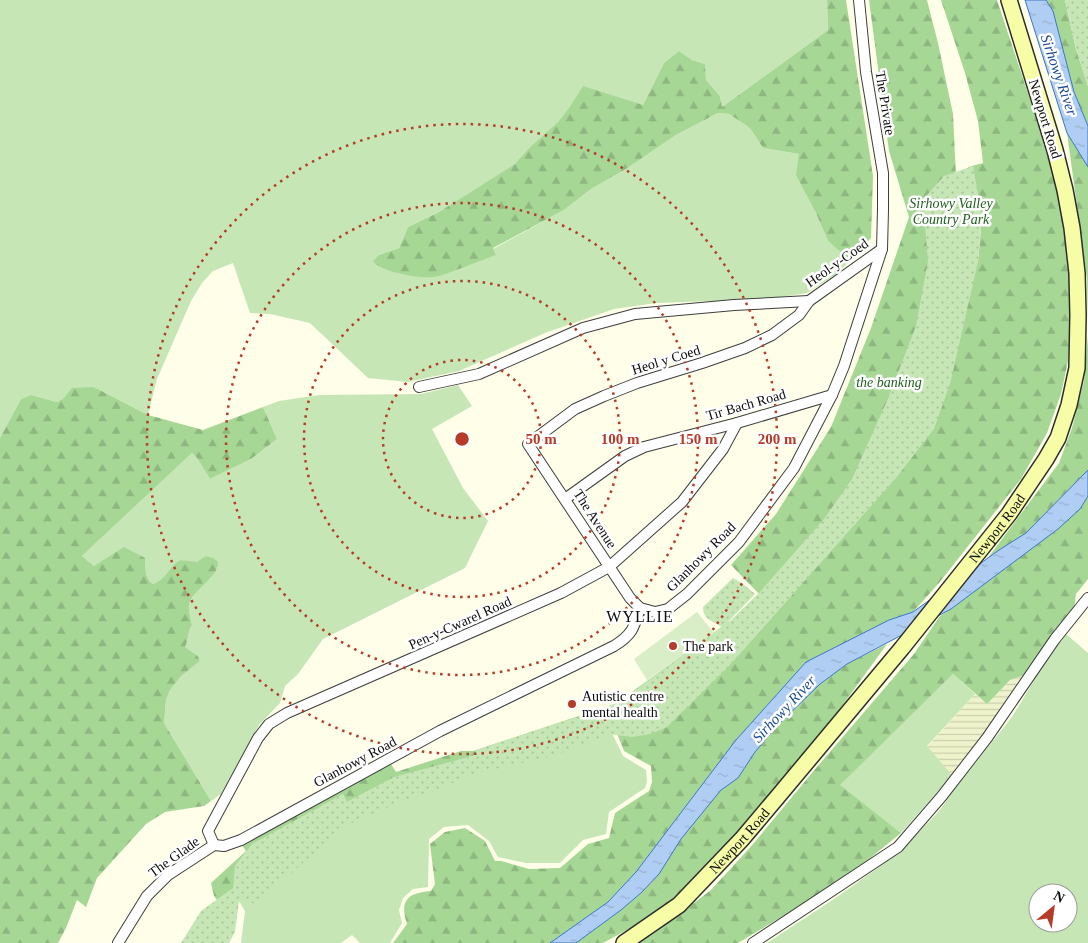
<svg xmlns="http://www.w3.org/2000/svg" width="1088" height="943" font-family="Georgia,serif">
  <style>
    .farmland { fill: url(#farmland-rules) }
    .grass { fill: #c6e7b5; fill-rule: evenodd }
    .forest { fill: url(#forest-firs) }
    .park { fill: url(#park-dots) }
    .pitch { fill: #d9eec6 }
    .water { fill: url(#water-ripples); stroke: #3975c8 }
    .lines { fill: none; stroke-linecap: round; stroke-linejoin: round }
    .minor-casing { stroke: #3e3e3e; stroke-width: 12 }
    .secondary-casing { stroke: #2d2d2d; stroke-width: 18 }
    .minor { stroke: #fff; stroke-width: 10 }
    .secondary { stroke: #f6fda6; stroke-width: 15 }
    .ring { fill: none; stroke: #b63b28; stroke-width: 2.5; stroke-dasharray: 2.5 5 }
    .poi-dot { fill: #b63b28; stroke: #fff; stroke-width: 2 }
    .labels { text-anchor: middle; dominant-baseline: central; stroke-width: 5; stroke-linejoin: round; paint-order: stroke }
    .street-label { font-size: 14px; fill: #0b0b0b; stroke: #fff }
    .park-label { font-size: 14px; font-style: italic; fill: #205f1e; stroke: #fff }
    .poi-label { font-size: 14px; fill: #0b0b0b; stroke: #fff; text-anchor: start }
    .water-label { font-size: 15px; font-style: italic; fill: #194997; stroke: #fff }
    .quarter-label { font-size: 16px; letter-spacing: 1px; fill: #0b0b0b; stroke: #fff }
    .centre { fill: #b63b28; stroke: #fff; stroke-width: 2.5 }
    .ring-label { font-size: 15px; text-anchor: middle; font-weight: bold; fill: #b63b28; stroke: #fff; stroke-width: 5; stroke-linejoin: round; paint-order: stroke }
  </style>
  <defs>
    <pattern id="farmland-rules" width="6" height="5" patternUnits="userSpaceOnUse" patternTransform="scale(1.25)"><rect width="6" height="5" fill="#eff3cb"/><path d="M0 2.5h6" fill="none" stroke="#cccfad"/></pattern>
    <pattern id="forest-firs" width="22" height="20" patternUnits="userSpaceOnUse" patternTransform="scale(1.25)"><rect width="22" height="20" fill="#a6d795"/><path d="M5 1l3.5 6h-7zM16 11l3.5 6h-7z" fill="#8eb77f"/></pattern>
    <pattern id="park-dots" width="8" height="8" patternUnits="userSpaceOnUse" patternTransform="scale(1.25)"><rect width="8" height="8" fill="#c6e7b5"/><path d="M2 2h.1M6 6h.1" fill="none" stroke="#a9c59a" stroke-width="1.8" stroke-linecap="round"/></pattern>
    <pattern id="water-ripples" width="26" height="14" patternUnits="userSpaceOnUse" patternTransform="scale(1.25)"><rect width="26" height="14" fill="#b0cef4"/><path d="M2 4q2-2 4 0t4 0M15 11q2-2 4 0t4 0" fill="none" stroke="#96b0d0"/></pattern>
  </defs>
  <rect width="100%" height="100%" fill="#fefee9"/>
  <polygon class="farmland" points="1025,675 1004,706 952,775 927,747 975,694 987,704 1010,680"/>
  <g class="grass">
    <polygon points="0,0 827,0 828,30 722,107 720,96 706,80 705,64 692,60 679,51 664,63 643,105 571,105 558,122 530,147 515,165 439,212 408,227 399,248 379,255 496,255 493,249 564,210 591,189 626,169 676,135 718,113 729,114 750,128 763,148 799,154 815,211 828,241 850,261 835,275 807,293 768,299 656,303 614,309 545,333 459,371 408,382 368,378 310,323 270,314 250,313 233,263 213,271 202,283 191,301 157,379 148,415 94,387 57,402 31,395 21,399 0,438"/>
    <path d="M458 385 472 406 432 429 463 488 488 521 465 568 323 639 298 674 285 686 280 703 259 725 221 794 211 801 164 723 166 700 170 690 180 676 200 661 198 656 185 647C189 640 187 633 192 625L188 606 197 589 211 578 218 567 180 560C167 568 168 578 153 584 144 578 146 568 145 558L94 566 82 556 192 453 197 458 210 479 251 459 277 439 263 407 279 401 319 395 421 394Z"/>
    <path d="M1066 634 1088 653V943H767L837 897 900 852 939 811 957 786 1012 717 1038 674ZM1038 893H1068V923H1038Z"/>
    <polygon points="953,674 975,694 927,746 952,775 901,833 839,785"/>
    <polygon points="610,729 623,756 646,770 647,782 645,788 609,812 606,834 583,840 560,863 526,863 498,857 489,841 468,825 444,827 429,839 428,887 413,889 403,898 399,910 402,923 390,943 360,943 352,935 341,943 241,943 245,911 237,898 372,799"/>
  </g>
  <g class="forest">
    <path d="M827 0H846L873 176 871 238 850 261 828 241 815 211 796 175 799 154 763 148 750 128 729 114 718 113 676 135 626 169 591 189 564 210 493 248 496 255C478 261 452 273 434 277 421 279 380 272 373 261L379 255 399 248 408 227 439 212 515 164 530 147 558 122 571 105 583 86 643 105 664 63 679 51 692 60 705 64 706 80 720 96 722 107 828 30Z"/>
    <polygon points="869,0 927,0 938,43 953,114 957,198 920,403 766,601 731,565 776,514 831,427 871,328 909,217 889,151"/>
    <path d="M941 0H997L1055 175 1063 218 1072 312 1068 361 1061 394 1047 433 1021 479 939 583 913 612 889 620 806 662 736 740 636 872 608 902 550 943H393L407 924C399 900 408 893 431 891L435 884 430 844 445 832 465 828 485 841 495 861H501L529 869 560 868 588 844 609 838 615 813 649 791 652 782 651 766 624 751 614 726 786 593 978 262 982 217 968 167 983 163 978 121 965 73Z"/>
    <polygon points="1046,0 1065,0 1076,49 1088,86 1088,126 1074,92 1053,11"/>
    <polygon points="1067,133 1088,167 1088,319 1087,279"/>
    <polygon points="1088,336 1088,470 1026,533 987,559 1059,463 1072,428 1084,381"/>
    <path d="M94 387 148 415 203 430 263 407 277 439 251 459 210 479 197 458 192 453 82 556 94 566 124 547 145 558C146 568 144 578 153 584 168 578 167 568 180 560L197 562 206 556 213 558 218 562C219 578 193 588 189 605 188 610 191 619 192 625 187 633 189 640 185 647L198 656 200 661 181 676 170 690 166 700 164 723 211 801 204 806 165 812 146 824 97 878 86 907 77 900 66 928 58 943H0V438L21 399 31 395 57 402 63 399 72 388Z"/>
    <polygon points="1088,496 1088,579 1076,594 1074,610 1025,675 1010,680 987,704 953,674 840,785 901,833 869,859 803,904 738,943 637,943 653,934 711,890 754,843 811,774 914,654 940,616 951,609 1057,529 1080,509"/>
    <polygon points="730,621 697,663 580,723 400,778 378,786 330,811 224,901 217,900 214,896 211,883 246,851 242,845 371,774 391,764 396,772 461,751 473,751 615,704"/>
    <polygon points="887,644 834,717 763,805 724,849 671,902 643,921 603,943 576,943 621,910 642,892 659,874 681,839 721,790 738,778 755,752 777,726 820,684 847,664"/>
  </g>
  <g class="park">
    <polygon points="1065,0 1088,0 1088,86 1076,49"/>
    <path d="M973 166 982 217 978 262 950 384 934 429 896 478 730 665 667 727 651 734 632 737 609 734 553 756 473 774 435 791 398 803 345 826 255 905 244 897 239 901 235 932 229 943H181L201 911 233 888 235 866 252 844 343 794 347 802 394 777 476 755V750L604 708 619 702 722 627C713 621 703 620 703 607L733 578 742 583 755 594 728 622 730 621 758 594 824 519 852 479 887 401 916 326 928 261 925 226 920 203 944 176Z"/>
  </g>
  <polygon class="pitch" points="697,612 714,633 647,680 634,659"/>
  <g class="water">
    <polygon points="1025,0 1046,0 1053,11 1074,92 1088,126 1088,167 1067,133"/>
    <polygon points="1088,470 1088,496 1080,509 1058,529 951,609 847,664 820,684 777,726 755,752 738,778 721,790 681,839 659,874 642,892 621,910 576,943 550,943 608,902 636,872 736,740 806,662 889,620 913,612 999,550 1026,533"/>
  </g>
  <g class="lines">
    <defs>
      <g id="minor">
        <polyline points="419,387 479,374 583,328 635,314 734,305 809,301"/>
        <polyline points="565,499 625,456 644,447 737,423 832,395"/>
        <polyline points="640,608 630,598 528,444 575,409 604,396 637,383 702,363 745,348 772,335 799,315 809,301 882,249"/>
        <path d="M214 845 224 846 241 840 440 731 614 646C632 635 634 628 640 608L655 612 668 609 687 594 739 542 794 468 832 395 844 366 882 249 883 210V173L866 72 859 0"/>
        <polyline points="214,845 208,831 258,738 269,724 287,713 561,593 609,567 682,502 723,449 737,423"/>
        <polyline points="118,943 147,896 168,875 214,845"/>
        <polyline points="753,943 898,847 942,796 987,738 1055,639 1088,598"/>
      </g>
      <g id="secondary">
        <path id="s1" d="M624 943 679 905 742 839 780 794 902 648 1009 514 1046 459 1058 438 1069 405 1077 368 1078 315 1077 273 1072 228 1065 190 1055 150 1009 0"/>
      </g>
    </defs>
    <use href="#minor" class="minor-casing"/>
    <use href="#secondary" class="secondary-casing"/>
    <use href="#minor" class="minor"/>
    <use href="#secondary" class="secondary"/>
  </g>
  <g class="ring">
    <circle cx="462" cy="439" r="79"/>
    <circle cx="462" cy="439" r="158"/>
    <circle cx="462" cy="439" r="236"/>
    <circle cx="462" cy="439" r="315"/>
  </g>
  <g class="poi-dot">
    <circle cx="673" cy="646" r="5"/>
    <circle cx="572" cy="704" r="5"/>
  </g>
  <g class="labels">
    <g class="street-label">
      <text transform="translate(885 103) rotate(81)">The Private</text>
      <text transform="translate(1045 119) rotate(73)">Newport Road</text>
      <text transform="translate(837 263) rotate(-35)">Heol-y-Coed</text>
      <text transform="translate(666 360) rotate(-17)">Heol y Coed</text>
      <text transform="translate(746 405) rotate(-16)">Tir Bach Road</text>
      <text transform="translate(595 519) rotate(57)">The Avenue</text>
      <text stroke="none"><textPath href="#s1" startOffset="560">Newport Road</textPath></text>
      <text transform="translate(701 557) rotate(-45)">Glanhowy Road</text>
      <text transform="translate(460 623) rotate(-24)">Pen-y-Cwarel Road</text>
      <text transform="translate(355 762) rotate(-28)">Glanhowy Road</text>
      <text stroke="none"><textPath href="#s1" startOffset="155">Newport Road</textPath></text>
      <text transform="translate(174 857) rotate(-36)">The Glade</text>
    </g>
    <g class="park-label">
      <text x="951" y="203">Sirhowy Valley<tspan x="951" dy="16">Country Park</tspan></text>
      <text x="889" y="382">the banking</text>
    </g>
    <g class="poi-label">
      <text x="683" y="646">The park</text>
      <text x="582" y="696">Autistic centre<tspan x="582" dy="16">mental health</tspan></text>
    </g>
    <g class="water-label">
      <text transform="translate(1059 75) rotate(71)">Sirhowy River</text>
      <text transform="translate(784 709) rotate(-47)">Sirhowy River</text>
    </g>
    <g class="quarter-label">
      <text x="640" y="616">WYLLIE</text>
    </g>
  </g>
  <circle cx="462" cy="439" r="8" class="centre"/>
  <g class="ring-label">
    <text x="541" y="444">50 m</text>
    <text x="620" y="444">100 m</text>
    <text x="698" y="444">150 m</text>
    <text x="777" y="444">200 m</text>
  </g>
  <g transform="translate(1053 908) rotate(29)"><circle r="24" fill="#ffffff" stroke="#9d9d9d"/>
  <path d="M0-4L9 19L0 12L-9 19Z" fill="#b63b28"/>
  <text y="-8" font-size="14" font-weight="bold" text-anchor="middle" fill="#0b0b0b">N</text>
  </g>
</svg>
